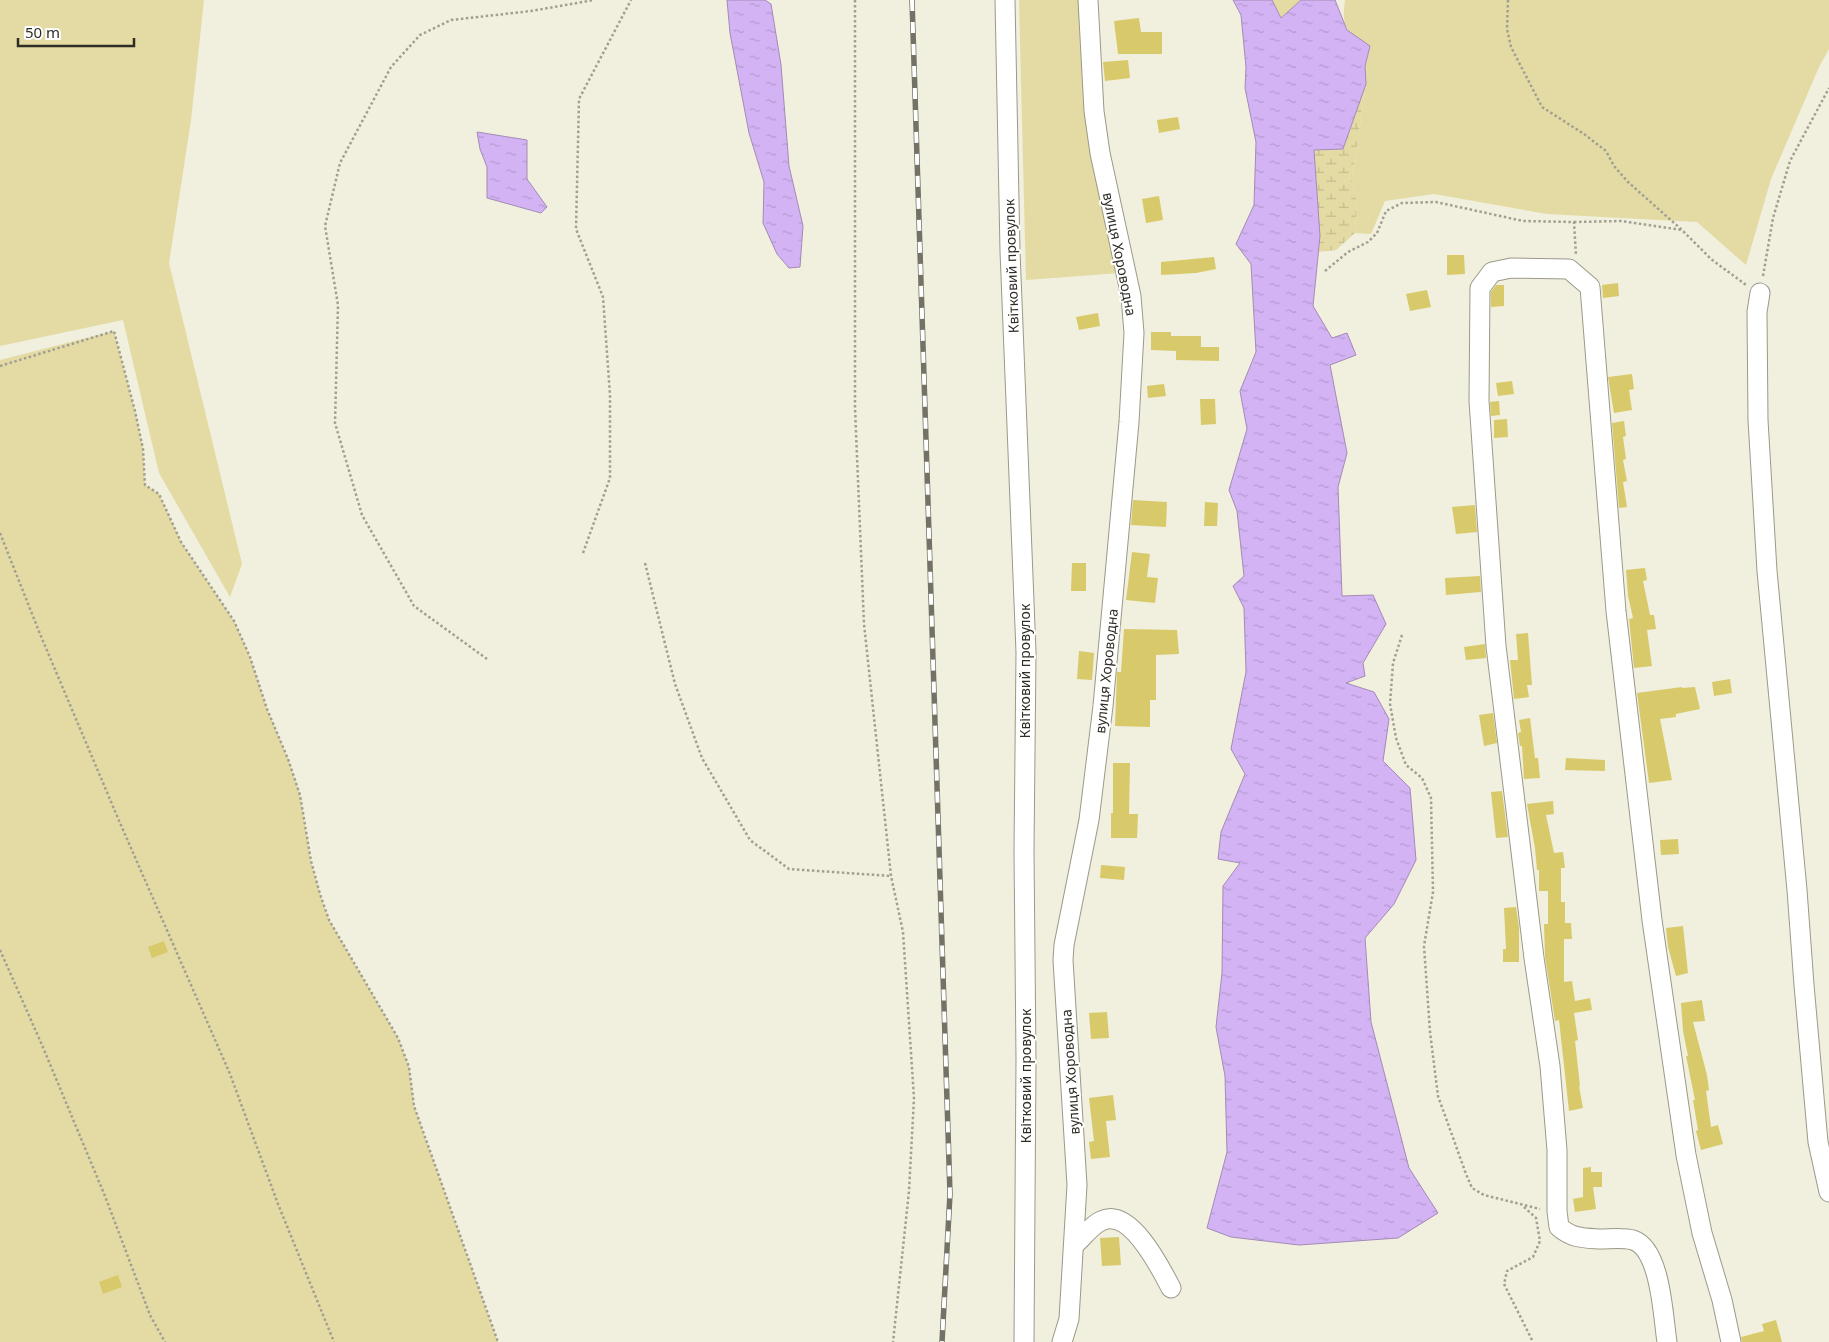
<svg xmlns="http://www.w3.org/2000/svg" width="1829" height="1342" font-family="'Noto Sans',sans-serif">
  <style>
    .green { fill: #e3dba3 }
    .wetland { fill: url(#wetland-marsh) }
    .water { fill: url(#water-ripples); stroke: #a28bb6 }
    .building { fill: #d8ca6a }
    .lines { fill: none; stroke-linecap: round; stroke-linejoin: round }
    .minor-casing { stroke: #9b9988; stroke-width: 21 }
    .path { stroke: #a19f92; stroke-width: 2.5; stroke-dasharray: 2.5 2.5; stroke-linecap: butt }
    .minor { stroke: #fff; stroke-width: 19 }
    .rail-casing { stroke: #737267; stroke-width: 5.5 }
    .rail { stroke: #fff; stroke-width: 4; stroke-dasharray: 11; stroke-linecap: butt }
    .labels { text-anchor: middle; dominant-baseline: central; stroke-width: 4; stroke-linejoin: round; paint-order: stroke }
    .street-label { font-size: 14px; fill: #2e2d26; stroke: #fff }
  </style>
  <defs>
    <pattern id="wetland-marsh" width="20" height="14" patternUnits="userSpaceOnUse" patternTransform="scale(1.25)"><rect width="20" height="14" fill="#e3dba3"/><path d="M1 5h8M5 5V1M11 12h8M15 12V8" fill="none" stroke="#c3bc8c"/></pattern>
    <pattern id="water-ripples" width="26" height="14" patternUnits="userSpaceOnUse" patternTransform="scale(1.25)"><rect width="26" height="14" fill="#d3b3f4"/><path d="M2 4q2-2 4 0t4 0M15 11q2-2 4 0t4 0" fill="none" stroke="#b59ad1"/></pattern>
  </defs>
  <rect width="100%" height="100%" fill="#f1efdd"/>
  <g class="green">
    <polygon points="0,0 204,0 191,120 169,263 242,564 230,597 159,473 123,320 0,346"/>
    <polygon points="1019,0 1082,0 1120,273 1026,280"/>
    <polygon points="1272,0 1301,0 1281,18"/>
    <path d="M1345 0H1829V49L1819 67 1771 179 1746 265 1697 222 1547 214 1434 194 1385 201 1371 234 1355 233 1357 204 1352 178 1366 84 1365 66 1370 46C1347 30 1341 31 1345 0Z"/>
    <polygon points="114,331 135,411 143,449 145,485 159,494 181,542 234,621 250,657 267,709 288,759 300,795 311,861 320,894 329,920 398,1038 409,1067 414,1106 498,1342 0,1342 0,360"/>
  </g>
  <polygon class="wetland" points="1366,84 1352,178 1357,204 1355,233 1336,250 1318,252 1320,236 1314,149 1343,149"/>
  <g class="water">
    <polygon points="727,0 765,0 771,4 781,65 789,166 803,226 800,267 789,268 777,254 763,223 764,182 749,133 730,33"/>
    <polygon points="1233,0 1272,0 1281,18 1301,0 1335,0 1347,30 1370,46 1365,66 1366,84 1343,149 1314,150 1320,236 1313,306 1332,338 1347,333 1356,355 1330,365 1347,453 1338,487 1342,596 1373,595 1386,624 1363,663 1365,676 1346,683 1374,692 1389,719 1383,761 1410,788 1416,860 1394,904 1365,938 1371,1022 1409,1168 1438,1213 1398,1238 1299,1245 1231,1237 1207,1228 1227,1152 1225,1076 1216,1027 1222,973 1223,886 1240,863 1218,859 1221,832 1245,774 1231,749 1246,672 1244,608 1233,586 1244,576 1237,511 1229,490 1247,429 1240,391 1256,352 1251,264 1236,244 1254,205 1256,142 1245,88 1246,67 1241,15"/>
    <polygon points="477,132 527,140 527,179 547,207 541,213 487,198 487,167 480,149"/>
  </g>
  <g class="building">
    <polygon points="1139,18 1141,32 1162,32 1162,54 1118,54 1114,21"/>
    <polygon points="1128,60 1130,78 1105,81 1103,62"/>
    <polygon points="1178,117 1180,129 1159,133 1157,120"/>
    <polygon points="1159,196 1163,220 1146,223 1142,199"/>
    <polygon points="1447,255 1464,255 1465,274 1447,275"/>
    <polygon points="1214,257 1216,269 1196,273 1161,275 1161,262"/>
    <polygon points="1618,283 1619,296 1603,298 1602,285"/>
    <polygon points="1496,285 1504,285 1504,306 1491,307 1491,292"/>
    <polygon points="1427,290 1431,307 1410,311 1406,294"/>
    <polygon points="1098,313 1100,326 1079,330 1076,317"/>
    <polygon points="1151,332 1171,332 1171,336 1201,336 1201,347 1219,347 1219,361 1176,360 1176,351 1151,350"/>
    <polygon points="1632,374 1634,389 1629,390 1632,410 1614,413 1608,377"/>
    <polygon points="1512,381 1514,394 1498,396 1496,383"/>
    <polygon points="1164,384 1166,396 1148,398 1147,386"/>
    <polygon points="1200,399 1215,399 1216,424 1201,425"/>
    <polygon points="1499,401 1500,415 1491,416 1490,402"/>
    <polygon points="1507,419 1508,437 1494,438 1494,420"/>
    <polygon points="1624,421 1626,436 1623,437 1626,459 1623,460 1627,481 1623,482 1627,507 1619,508 1612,423"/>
    <polygon points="1133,500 1167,502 1166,527 1131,525"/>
    <polygon points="1205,502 1218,503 1217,526 1204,526"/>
    <polygon points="1475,505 1477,532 1456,534 1452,507"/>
    <polygon points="1132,552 1150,554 1147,577 1158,578 1155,603 1126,600"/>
    <polygon points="1072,563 1086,563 1086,591 1071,591"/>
    <polygon points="1645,568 1647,580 1643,581 1650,615 1654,615 1656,629 1647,630 1652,666 1634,668 1629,619 1633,618 1628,596 1626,570"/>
    <polygon points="1480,576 1481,592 1446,595 1445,578"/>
    <polygon points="1124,629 1177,630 1179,654 1156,655 1156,700 1150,700 1150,727 1115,726 1117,672 1121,672"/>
    <polygon points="1528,633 1532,685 1527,685 1529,697 1514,699 1510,660 1518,660 1516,634"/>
    <polygon points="1485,644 1486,658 1466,660 1464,647"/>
    <polygon points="1079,651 1094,653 1092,680 1077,679"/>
    <polygon points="1730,679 1732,693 1714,696 1712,682"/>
    <polygon points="1682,687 1682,688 1695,687 1700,709 1676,714 1676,717 1660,719 1672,780 1649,783 1637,693"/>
    <polygon points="1493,713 1497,743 1484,746 1479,715"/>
    <polygon points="1530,718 1535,758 1538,758 1540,778 1524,779 1522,746 1520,746 1518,733 1521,732 1519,720"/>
    <polygon points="1566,758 1605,760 1605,771 1565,770"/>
    <polygon points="1113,763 1130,763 1129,814 1138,814 1137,838 1111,838 1111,813 1113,813"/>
    <polygon points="1502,791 1508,837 1496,838 1491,792"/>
    <polygon points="1553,801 1554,814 1546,815 1554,853 1563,852 1565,868 1561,868 1561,902 1565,902 1565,923 1571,923 1572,939 1564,939 1564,982 1572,981 1575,1001 1590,998 1592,1010 1574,1013 1578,1040 1575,1041 1580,1086 1579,1086 1583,1108 1569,1111 1559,1020 1555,1021 1545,957 1544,924 1548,924 1548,891 1539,891 1539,870 1537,870 1535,848 1527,804"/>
    <polygon points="1678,839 1679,854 1661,855 1660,840"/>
    <polygon points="1101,865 1125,867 1124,880 1100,878"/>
    <polygon points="1516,907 1519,927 1519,962 1503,962 1503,949 1506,949 1504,908"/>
    <polygon points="1683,926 1688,973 1676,976 1668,947 1666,928"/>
    <polygon points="164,941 168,952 152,958 148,947"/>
    <polygon points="1702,1000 1705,1021 1693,1022 1707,1075 1709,1090 1706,1091 1711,1127 1718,1125 1723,1144 1701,1150 1696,1131 1698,1130 1693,1100 1695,1100 1686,1056 1688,1056 1683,1031 1681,1003"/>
    <polygon points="1107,1012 1109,1038 1091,1039 1089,1013"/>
    <polygon points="1113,1095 1116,1120 1106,1121 1110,1157 1091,1159 1089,1142 1094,1141 1089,1098"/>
    <polygon points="1591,1167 1591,1172 1602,1172 1602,1187 1593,1187 1596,1209 1575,1212 1573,1199 1583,1197 1583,1168"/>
    <polygon points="1119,1237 1121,1265 1102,1266 1100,1238"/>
    <polygon points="118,1275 122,1287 103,1294 99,1282"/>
    <polygon points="1776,1320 1782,1342 1742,1342 1741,1337 1764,1331 1762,1324"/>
  </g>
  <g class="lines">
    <defs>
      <g id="minor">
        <polyline points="1005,0 1010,251 1026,652 1024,851 1026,1060 1024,1342"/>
        <polyline points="1760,293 1757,312 1758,420 1767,571 1797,890 1804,985 1818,1142 1829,1192"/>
        <path d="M1075 1244C1083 1237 1092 1225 1101 1221 1130 1206 1161 1269 1171 1288"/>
        <polyline points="1062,1342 1069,1319 1077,1185 1063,960 1064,945 1089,820 1103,706 1129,422 1134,333 1131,296 1100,153 1094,111 1088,0"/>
        <path d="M1667 1342C1663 1317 1661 1249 1633 1240 1623 1237 1609 1239 1598 1239 1582 1238 1572 1238 1559 1227L1557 1211V1150L1550 1066 1534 958 1496 646 1479 401 1480 288 1492 272 1511 268 1569 269 1590 287 1616 611 1652 920 1686 1155 1702 1233 1722 1300 1731 1342"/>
      </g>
    </defs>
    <use href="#minor" class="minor-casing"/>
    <g class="path">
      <polyline points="855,0 855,408 864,624 891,876 903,932 914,1098 909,1191 893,1342"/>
      <polyline points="1508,0 1507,29 1511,47 1542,107 1584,134 1606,151 1614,166 1628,182 1682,230 1711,259 1746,285"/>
      <polyline points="1574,222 1621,221 1682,230"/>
      <polyline points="1325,271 1348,252 1368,242 1377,233 1386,211 1402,203 1436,202 1523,221 1574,222 1576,255"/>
      <polyline points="1763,276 1773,218 1790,161 1829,88"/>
      <polyline points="0,366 114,331 135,411 143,449 145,485 159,494 181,542 234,621 250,657 267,709 288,759 300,795 311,861 320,894 329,920 398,1038 409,1067 414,1106 498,1342"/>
      <polyline points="0,533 40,634 120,823 230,1074 278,1204 334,1342"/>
      <polyline points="583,553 610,478 610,395 603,297 576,229 579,99 631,0"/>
      <polyline points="645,563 675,684 702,758 750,840 789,869 891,876"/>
      <polyline points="1402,635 1393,663 1390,704 1396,738 1406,765 1422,778 1431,798 1433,892 1424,946 1430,1032 1438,1096 1466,1174 1472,1188 1484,1195 1540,1209"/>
      <polyline points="487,659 414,606 362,515 335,423 338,305 325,226 340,163 391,67 420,35 451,20 531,11 594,0"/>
      <polyline points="0,950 42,1045 105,1196 150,1315 165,1342"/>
      <polyline points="1524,1207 1536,1218 1540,1241 1533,1257 1507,1271 1504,1284 1533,1342"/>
    </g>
    <use href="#minor" class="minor"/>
    <defs>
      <polyline id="rail" points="912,0 950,1194 942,1342"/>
    </defs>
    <use href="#rail" class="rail-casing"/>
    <use href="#rail" class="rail"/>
  </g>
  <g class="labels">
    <g class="street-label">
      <text transform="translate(1120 254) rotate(79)">вулиця Хороводна</text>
      <text transform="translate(1011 266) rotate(-92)">Квітковий провулок</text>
      <text transform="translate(1024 671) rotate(-90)">Квітковий провулок</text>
      <text transform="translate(1106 671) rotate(-84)">вулиця Хороводна</text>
      <text transform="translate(1070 1072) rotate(-94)">вулиця Хороводна</text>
      <text transform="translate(1025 1076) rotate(-90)">Квітковий провулок</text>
    </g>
  </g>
  <path d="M18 38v8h116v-8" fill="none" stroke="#2e2d26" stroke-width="2.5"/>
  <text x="25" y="38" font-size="15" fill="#2e2d26" stroke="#ffffff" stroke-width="4" paint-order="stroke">50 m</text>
</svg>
